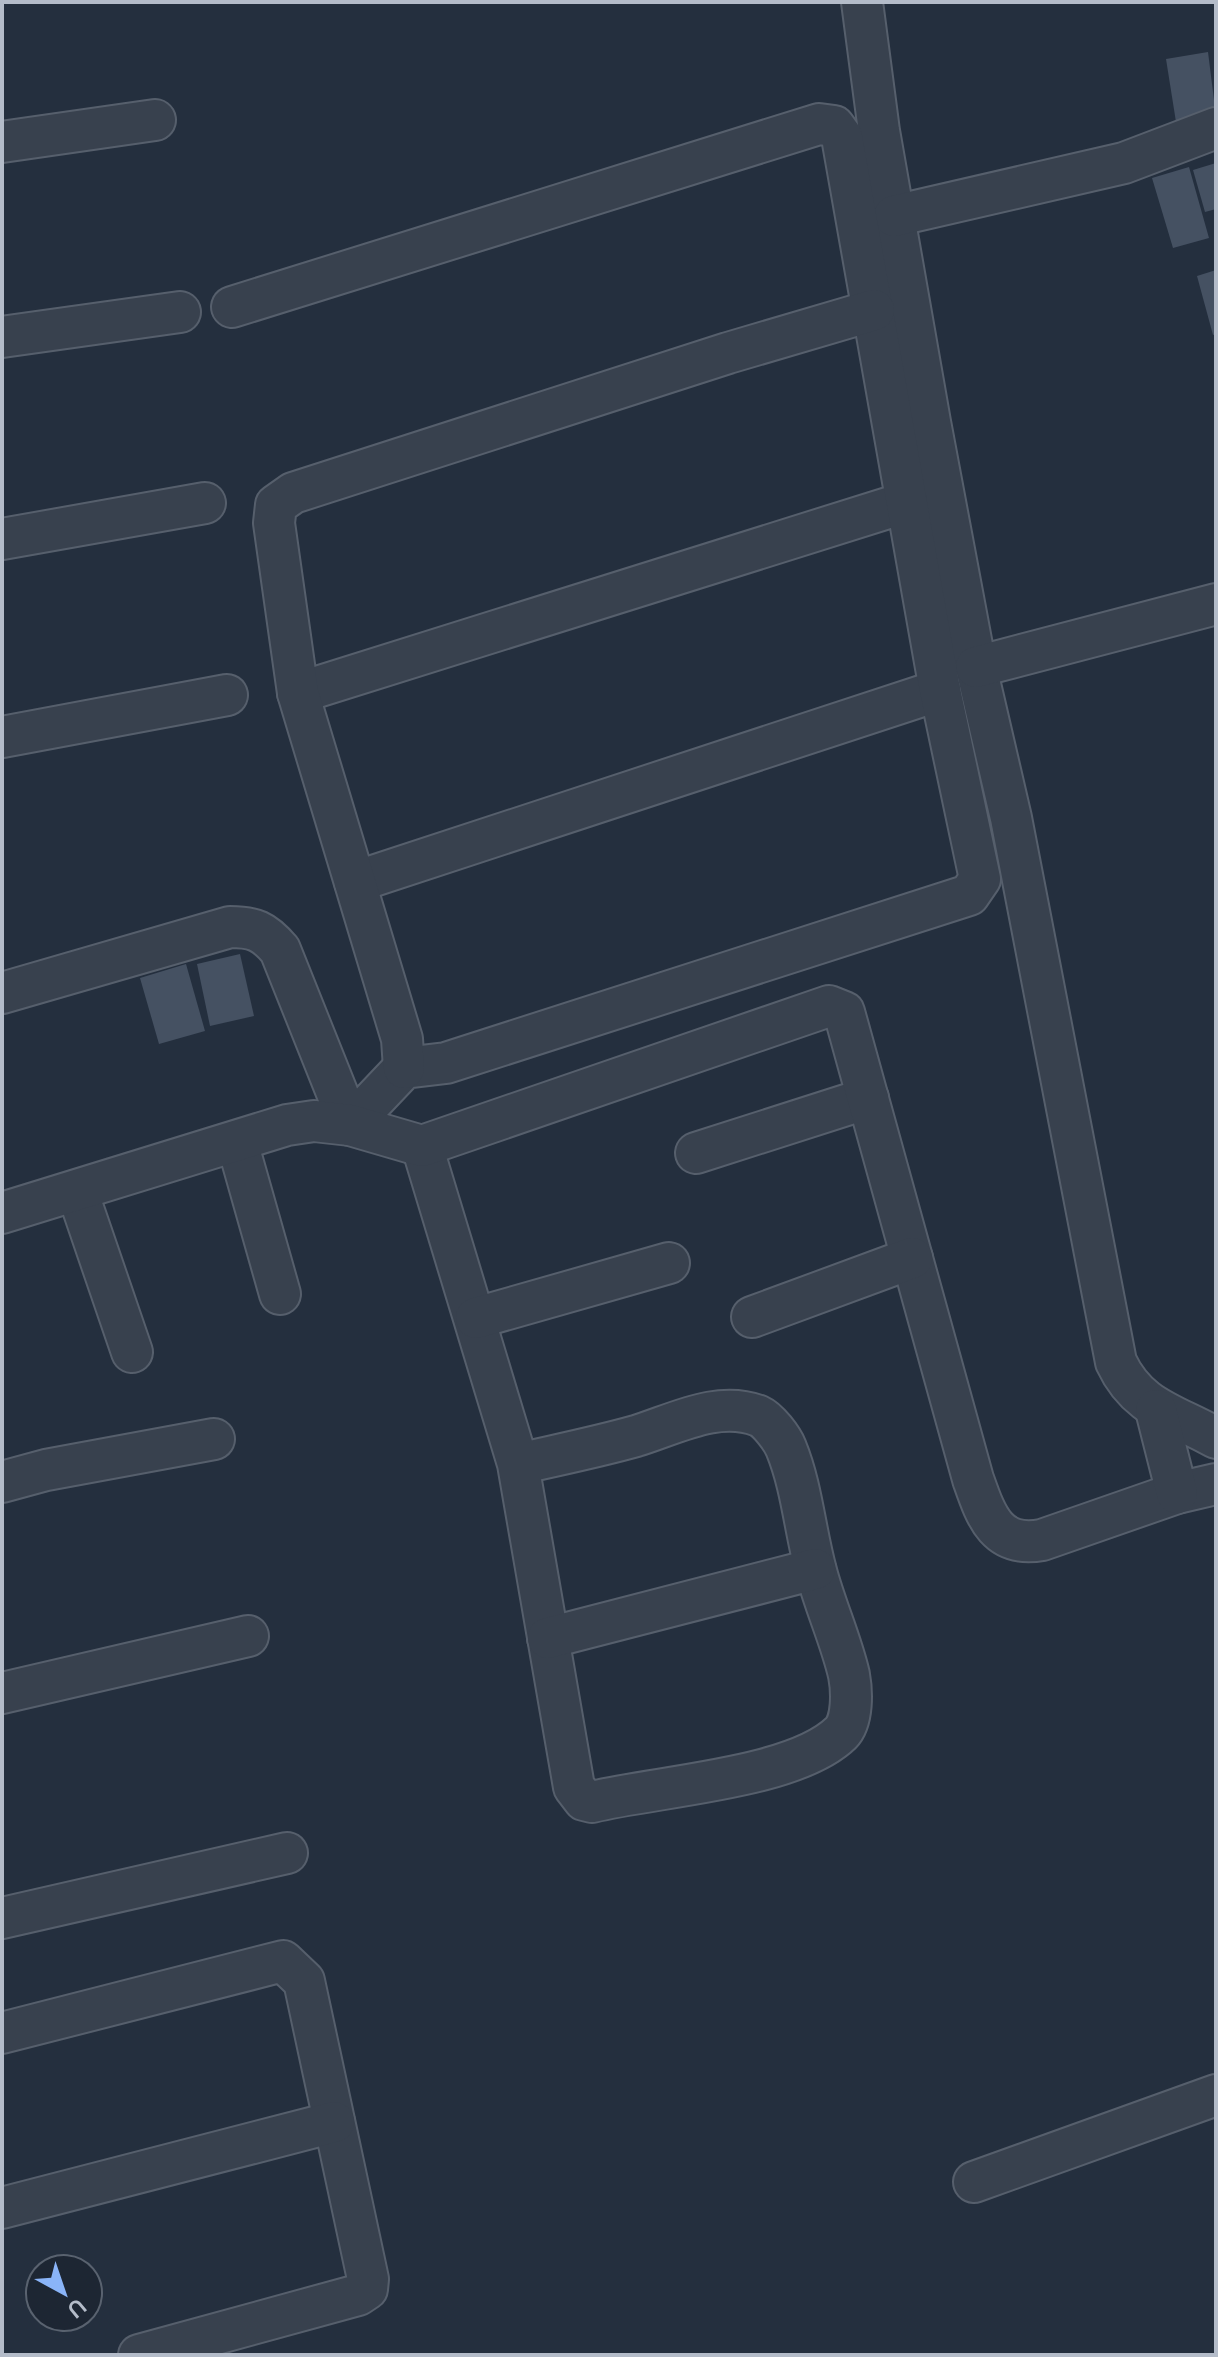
<svg xmlns="http://www.w3.org/2000/svg" width="1218" height="2357" font-family="Lato,sans-serif">
  <style>
    .building { fill: #455162 }
    .lines { fill: none; stroke-linecap: round; stroke-linejoin: round }
    .minor-casing { stroke: #565f6c; stroke-width: 44 }
    .minor { stroke: #38414e; stroke-width: 40 }
  </style>
  <rect width="100%" height="100%" fill="#242f3e"/>
  <g class="building">
    <polygon points="1208,52 1216,116 1176,122 1166,59"/>
    <polygon points="1216,163 1216,209 1205,212 1193,170"/>
    <polygon points="1189,167 1209,238 1173,248 1152,178"/>
    <polygon points="1216,270 1216,334 1213,335 1197,276"/>
    <polygon points="240,954 254,1016 210,1026 197,964"/>
    <polygon points="186,964 205,1031 159,1044 140,978"/>
  </g>
  <g class="lines">
    <defs>
      <g id="minor">
        <path d="M862 2 879 131 930 422 976 667 1011 818 1116 1362C1138 1409 1174 1414 1216 1438"/>
        <polyline points="2,142 155,120"/>
        <polyline points="894,216 1124,163 1216,128"/>
        <polyline points="2,337 180,312"/>
        <polyline points="2,539 205,503"/>
        <polyline points="976,667 1216,604"/>
        <polyline points="298,693 907,502"/>
        <polyline points="2,737 227,695"/>
        <polyline points="355,882 940,690"/>
        <path d="M2 993 230 927C254 927 264 931 280 950L350 1125 404 1068 446 1063 969 895 980 879 940 690 842 137 834 126 819 124 232 307"/>
        <polyline points="404,1068 402,1039 298,693 274,523 276,505 293,493 728,353 874,310"/>
        <polyline points="237,1142 280,1294"/>
        <path d="M422 1146 518 1464 574 1787 584 1800 592 1802C656 1786 794 1779 841 1733 853 1721 852 1691 849 1675 841 1640 825 1606 816 1571 805 1531 802 1487 786 1448 782 1438 768 1420 759 1416 718 1400 675 1424 636 1436 597 1447 557 1455 518 1464"/>
        <polyline points="696,1153 868,1098"/>
        <polyline points="77,1191 132,1352"/>
        <path d="M2 1213 287 1125 314 1121 350 1125 422 1146 829 1006 844 1012 973 1479C986 1516 996 1548 1042 1540L1177 1493 1216 1484"/>
        <polyline points="752,1317 912,1258"/>
        <polyline points="476,1318 669,1263"/>
        <polyline points="1156,1410 1177,1493"/>
        <polyline points="2,1482 46,1470 214,1439"/>
        <polyline points="548,1638 815,1569"/>
        <polyline points="2,1693 248,1636"/>
        <polyline points="2,1918 287,1853"/>
        <polyline points="2,2033 283,1961 304,1981 368,2279 367,2289 358,2295 139,2355"/>
        <polyline points="974,2182 1216,2095"/>
        <polyline points="2,2208 334,2122"/>
      </g>
    </defs>
    <use href="#minor" class="minor-casing"/>
    <use href="#minor" class="minor"/>
  </g>
  <rect width="1218" height="2357" fill="none" stroke="#b4bcc9" stroke-width="8"/>
  <g transform="translate(64 2293) rotate(140)"><circle r="38" fill="#1d2633" stroke="#59626f" stroke-width="2"/>
  <path d="M0-6L14 30L0 20L-14 30Z" fill="#8ab4f8"/>
  <text y="-12" font-size="22" font-weight="bold" text-anchor="middle" fill="#b4bcc9">U</text>
  </g>
</svg>
